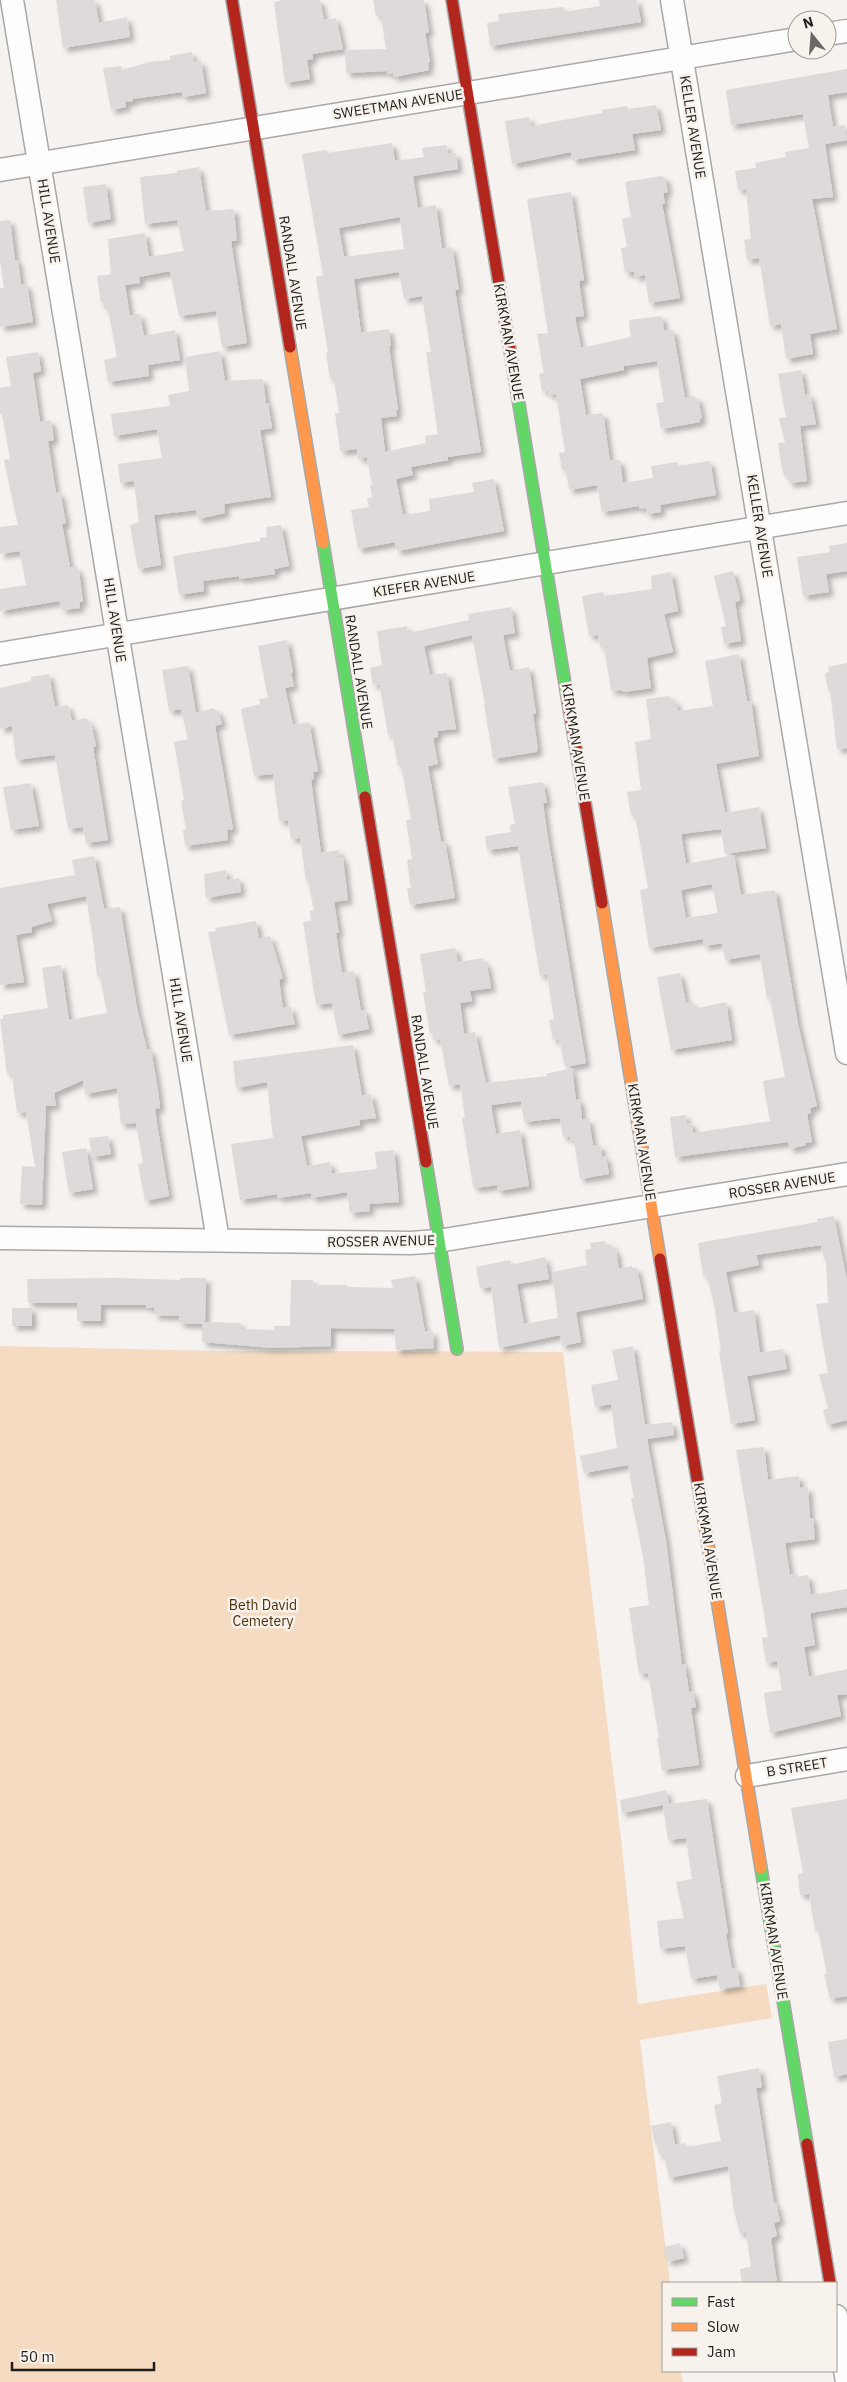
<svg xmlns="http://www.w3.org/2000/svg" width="847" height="2382" font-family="'IBM Plex Sans',sans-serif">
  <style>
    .green { fill: #f4dbc1 }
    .building { fill: #dddad9; fill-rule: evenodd; filter: url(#shadow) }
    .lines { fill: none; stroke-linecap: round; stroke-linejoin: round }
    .street-casing { stroke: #aaa8a6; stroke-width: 25 }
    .fast-casing { stroke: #aaa8a6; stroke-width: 14 }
    .slow-casing { stroke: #aaa8a6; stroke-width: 14 }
    .jam-casing { stroke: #aaa8a6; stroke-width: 14 }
    .street { stroke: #fefdfd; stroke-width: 22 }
    .fast { stroke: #63d668; stroke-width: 11 }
    .slow { stroke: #ff974d; stroke-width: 11 }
    .jam { stroke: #b3261e; stroke-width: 11 }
    .labels { text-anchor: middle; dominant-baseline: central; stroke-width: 5; stroke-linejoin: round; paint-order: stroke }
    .street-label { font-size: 14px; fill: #201e1c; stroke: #f8f2ec }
    .park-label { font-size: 14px; fill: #4f3007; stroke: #f8f2ec }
  </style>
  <defs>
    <filter id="shadow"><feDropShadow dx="4.5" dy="4.5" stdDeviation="2.5" flood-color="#0004"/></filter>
  </defs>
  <rect width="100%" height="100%" fill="#f5f2ef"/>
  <polygon class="green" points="0,1346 215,1351 563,1352 622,1847 638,2004 766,1984 772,2018 640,2040 670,2283 663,2283 663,2371 680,2371 683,2382 0,2382"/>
  <g class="building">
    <polygon points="56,0 95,0 99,23 127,17 130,37 63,48"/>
    <polygon points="283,0 320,0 324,20 336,18 343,49 312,54 313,59 307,60 310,79 285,83 274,2"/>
    <polygon points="373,0 424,0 429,32 425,33 430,62 428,63 429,70 394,77 393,73 387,74 387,71 346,73 345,50 386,49 381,16 376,16"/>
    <polygon points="599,0 637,0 641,22 490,46 487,23 499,21 498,14 563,7 564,12 600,6"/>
    <polygon points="192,52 194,62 201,61 206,93 183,97 182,92 133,99 133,101 125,102 126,107 111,110 103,68 121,66 122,70 149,62 170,60 170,56"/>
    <polygon points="847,69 847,92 828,95 833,127 845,125 847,140 825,144 833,197 812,199 837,329 810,334 813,354 786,359 781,324 770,326 759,258 747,260 744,240 751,239 746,189 738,190 735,171 756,168 755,163 786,157 785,152 809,148 803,114 731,125 726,90"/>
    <polygon points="656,105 661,130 632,134 635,150 572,160 571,152 512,164 505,121 529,117 531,126 602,113 602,110 627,106 628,109"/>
    <path d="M392 143 395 161 424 157 422 148 447 145 448 154 456 153 458 169 413 176 418 208 436 205 442 249 452 247 459 290H455L481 452 448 457V460L411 467 413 475 396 479 403 515 430 511 429 499 474 492 472 483 494 479 504 531 397 551 395 542 358 549 351 510 369 507 367 498 372 497 370 485H372L367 457 358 459 357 449 340 451 335 413H339L334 379H330L326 353 328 352 316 277 323 275 302 154 327 150V153ZM400 217 404 249 344 257 339 228ZM399 272 404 299 422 296 431 352H426L438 434 425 436 426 443 385 452 381 418 397 416 396 410H398L389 346H391L389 329 361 333 354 279Z"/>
    <polygon points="199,167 206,211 234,209 237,241 231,241 247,343 222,347 216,311 179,316 170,271 139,277 140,283 125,285 130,316 140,314 144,336 175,330 180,360 148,365 149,376 108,382 104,360 117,357 108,309 105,310 103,302 101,303 97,276 111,274 108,239 145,233 149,257 184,251 177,220 145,224 140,177 177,173 177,171"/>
    <polygon points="661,176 665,177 668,192 663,193 665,204 662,204 680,298 649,303 645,275 635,277 634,271 625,273 621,248 627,247 622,219 631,217 625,182"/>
    <polygon points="106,184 111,219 88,223 83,187"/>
    <polygon points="571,192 584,280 579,281 584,316 575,317 581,348 631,337 629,320 662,316 664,330 673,330 685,398 695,396 695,399 698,398 702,419 700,419 700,422 661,429 656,403 664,402 657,361 624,366 624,370 580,379 586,415 603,413 610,461 620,460 623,483 653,478 651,466 678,462 678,466 710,461 716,495 660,505 661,512 647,514 646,508 639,509 639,506 602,512 597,485 569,490 566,470 562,470 559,453 565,452 556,394 549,395 548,390 542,391 539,374 544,373 537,334 548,333 527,199"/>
    <polygon points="10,220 15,260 18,260 21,285 27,284 33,322 0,327 0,288 4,288 0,260 0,221"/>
    <polygon points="220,351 225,381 263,379 266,403 268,403 272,428 260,430 271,497 224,504 225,513 198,519 196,510 154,515 161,565 138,569 130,525 139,522 134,481 120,483 118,464 162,458 157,429 114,436 111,414 170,406 168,395 189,391 185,357"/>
    <polygon points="38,352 41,371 33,373 40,422 51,420 54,440 48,441 56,493 60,492 66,523 62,524 70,567 77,567 77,571 79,571 83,602 79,602 80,608 63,610 59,601 0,611 0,589 26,585 20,551 0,554 0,527 18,525 4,460 10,459 2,414 0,414 0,388 11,386 6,357"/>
    <polygon points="801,370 805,395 810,394 816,424 800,426 807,481 789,483 787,475 784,475 782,469 778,443 785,442 779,418 786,417 778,374"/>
    <polygon points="281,525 289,566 274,569 275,574 239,579 239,576 203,581 204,591 179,595 173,556 260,541 260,538 267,537 266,527"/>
    <polygon points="847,543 847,571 826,574 829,592 803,596 797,557 830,552 829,546"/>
    <polygon points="733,571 740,598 739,601 735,602 741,641 724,644 721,627 726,626 714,576"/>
    <polygon points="671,572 678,611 664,614 673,652 647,658 651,688 624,692 621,690 611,691 604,647 600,647 598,635 589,636 582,596 603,592 604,596 652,589 651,576"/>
    <polygon points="511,607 515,633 503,635 510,671 529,667 536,714 533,714 538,750 536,752 493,759 484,704 485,704 472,635 424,646 430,675 447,673 456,729 437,731 438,737 433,738 438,764 428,766 441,842 445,841 455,898 410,905 407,888 411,888 407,860 412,859 406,820 411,819 401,766 398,766 392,734 388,735 380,686 379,684 373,685 370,668 382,665 377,631 407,626 408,633 469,620 468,614"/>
    <polygon points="287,640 293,673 291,673 294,686 285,688 293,725 309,722 318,771 313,772 314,779 311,780 321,853 339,850 340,857 343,857 348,900 334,902 339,933 336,933 342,973 354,971 361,1011 365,1010 369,1029 338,1035 332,1003 316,1005 303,922 311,921 310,911 314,910 308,881 306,881 300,838 291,839 288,820 279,821 273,774 254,776 241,709 260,704 259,699 268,698 258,646"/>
    <path d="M739 654 747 701H751L759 756 716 764 725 813 759 807 766 848 725 854 721 829 681 834 686 864 734 855 741 895 775 890 798 1024 817 1106 810 1108 811 1113 807 1114 812 1142 805 1143 806 1145 790 1149 788 1142 675 1157 670 1117 686 1115 687 1123H692L693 1133 770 1121 763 1081 785 1077 770 998 767 999 760 954 725 960 722 943 704 946 703 939 649 948 640 890 648 888 635 815H631L627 792 641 790 635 742 651 739 646 699 670 696 671 701H676L678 711 713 706 705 661ZM712 884 718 913 686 918 681 890Z"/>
    <polygon points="847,663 847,748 837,749 830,690 828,690 825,673 829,672 828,667"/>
    <polygon points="188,666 196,713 214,708 215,711 218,710 222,724 215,726 233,829 227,830 228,840 185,846 183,830 186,830 181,801 184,800 174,742 188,739 181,709 169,711 162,670"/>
    <polygon points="49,674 55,707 68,705 72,721 87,718 88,724 91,723 96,746 93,747 108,840 86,843 83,827 68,829 55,755 16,760 12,726 0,729 0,688 31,681 31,677"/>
    <polygon points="543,782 547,803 543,803 547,832 586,1063 565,1067 559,1039 553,1040 549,1020 554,1019 547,974 540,976 518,846 487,850 485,836 511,832 510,825 515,824 508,787"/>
    <polygon points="31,783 39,826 11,830 3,787"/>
    <polygon points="94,856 104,909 120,907 137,1008 147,1050 151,1049 158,1090 160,1108 155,1109 157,1124 169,1196 145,1201 138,1164 143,1163 136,1123 121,1124 117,1088 85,1094 83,1080 54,1093 56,1106 46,1106 42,1205 20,1204 22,1166 35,1167 26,1112 17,1113 12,1073 7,1074 0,1019 3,1019 3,1015 48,1008 42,968 61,965 69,1020 107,1013 100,976 97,977 94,946 86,896 47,904 52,921 31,927 32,932 16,935 24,982 0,985 0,888 75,875 72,860"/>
    <polygon points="226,870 227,880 239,878 241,892 206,898 204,874"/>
    <polygon points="256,921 259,939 270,936 283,978 279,980 283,1008 291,1007 295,1024 229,1035 208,932 216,931 215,928"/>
    <polygon points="455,948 458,962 483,958 484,964 487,964 491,988 470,991 472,1001 460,1003 464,1034 475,1032 486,1083 547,1076 546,1074 572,1068 576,1100 580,1099 582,1120 589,1119 593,1146 601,1145 602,1157 606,1156 609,1174 580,1179 574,1141 571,1141 570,1136 563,1137 560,1118 524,1122 521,1101 491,1105 496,1134 520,1130 529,1186 498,1191 497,1185 476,1188 473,1186 462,1118 465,1117 460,1084 449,1086 440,1039 433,1040 433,1033 430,1034 423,992 426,992 420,954"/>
    <polygon points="680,973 686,1003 693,1002 694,1009 726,1002 732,1040 671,1050 657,977"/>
    <polygon points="353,1045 362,1096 371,1094 376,1118 359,1120 360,1125 301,1136 307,1166 330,1162 332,1174 377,1169 375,1152 394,1150 399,1202 369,1204 370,1211 350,1213 347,1192 312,1198 311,1193 278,1198 277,1194 240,1200 231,1144 273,1138 267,1082 236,1088 233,1061"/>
    <polygon points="108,1136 111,1154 92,1157 89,1138"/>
    <polygon points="86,1148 93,1189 69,1193 62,1152"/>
    <polygon points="834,1216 847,1281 847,1420 827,1425 823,1410 828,1408 819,1374 828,1373 816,1304 828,1303 826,1259 824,1259 821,1245 756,1255 759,1265 726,1272 734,1313 754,1310 760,1353 783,1349 787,1369 747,1376 755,1420 731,1424 719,1351 721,1351 715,1310 707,1275 703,1276 698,1243 817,1222 817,1219"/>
    <polygon points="605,1241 606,1246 612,1244 613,1250 616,1250 619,1269 632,1266 633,1268 637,1268 643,1299 576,1312 581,1342 562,1346 560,1335 499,1348 491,1287 480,1288 476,1267 510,1260 511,1265 545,1257 549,1279 517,1284 524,1324 558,1318 552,1272 587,1265 585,1250 591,1249 590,1243"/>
    <polygon points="415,1276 425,1332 433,1331 434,1348 396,1350 394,1329 331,1328 331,1346 273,1348 202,1342 202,1324 179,1323 179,1316 154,1315 154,1307 146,1308 146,1305 101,1305 101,1321 77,1321 77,1303 28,1303 27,1279 118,1278 180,1280 180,1278 206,1278 205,1322 241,1323 241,1329 274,1330 274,1326 290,1326 291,1280 313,1280 313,1285 347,1285 347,1287 393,1288 391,1280"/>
    <rect x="12" y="1308" width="20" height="18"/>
    <polygon points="633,1346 645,1425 672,1422 674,1435 647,1439 666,1541 682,1665 685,1664 689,1692 693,1691 696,1707 691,1708 699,1765 662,1770 657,1738 659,1738 648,1673 639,1674 629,1608 649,1605 643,1556 631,1498 634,1498 628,1465 584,1473 580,1456 617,1448 611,1404 595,1407 591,1385 618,1380 612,1350"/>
    <polygon points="764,1447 768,1480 799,1476 800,1488 808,1487 810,1518 813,1518 815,1539 785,1543 790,1575 797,1574 798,1577 808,1575 811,1595 847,1589 847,1607 810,1613 815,1645 804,1647 809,1677 847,1669 847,1694 837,1695 841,1716 770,1733 764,1693 782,1690 777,1661 766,1663 762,1638 768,1637 736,1450"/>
    <polygon points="666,1790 669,1804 707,1799 728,1933 726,1934 732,1969 737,1968 740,1986 720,1989 717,1975 691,1979 685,1946 660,1949 657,1921 684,1918 676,1882 692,1879 686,1838 668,1840 663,1805 622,1813 620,1800"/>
    <polygon points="847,1799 847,1996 830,1999 824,1974 827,1974 818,1930 815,1930 809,1894 800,1895 798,1874 803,1873 791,1808"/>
    <polygon points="847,2039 847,2074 834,2077 828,2042"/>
    <polygon points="759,2068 762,2087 756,2088 774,2204 776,2203 780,2221 774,2223 777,2236 771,2238 777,2283 742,2283 740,2269 751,2267 746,2232 740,2234 734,2211 728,2166 669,2178 664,2154 659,2155 657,2144 655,2144 651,2126 671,2122 675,2145 686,2143 686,2147 721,2141 714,2105 722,2103 717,2076"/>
    <polygon points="680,2243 684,2258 667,2262 664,2247"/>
  </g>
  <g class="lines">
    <defs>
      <g id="street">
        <polyline points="12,0 218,1240"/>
        <polyline points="672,0 847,1053"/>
        <polyline points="827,34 847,31"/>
        <polyline points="0,170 797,39"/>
        <polyline points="0,654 847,513"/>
        <polyline points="0,1238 411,1243 438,1241 847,1174"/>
        <polyline points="747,1776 847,1759"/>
        <polyline points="836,2316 847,2382"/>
      </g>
      <g id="fast">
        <polyline points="510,350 568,702"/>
        <polyline points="323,543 365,797"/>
        <polyline points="426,1162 457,1349"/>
        <polyline points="761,1868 807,2144"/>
      </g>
      <g id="slow">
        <polyline points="290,347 323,543"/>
        <polyline points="602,903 660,1259"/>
        <polyline points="703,1514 761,1868"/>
      </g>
      <g id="jam">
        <polyline points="232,0 290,347"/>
        <polyline points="452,0 510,350"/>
        <polyline points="568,702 602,903"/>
        <polyline points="365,797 426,1162"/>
        <polyline points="660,1259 703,1514"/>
        <polyline points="807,2144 830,2283"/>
      </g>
    </defs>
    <use href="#street" class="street-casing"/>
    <use href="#fast" class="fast-casing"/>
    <use href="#slow" class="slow-casing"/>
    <use href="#jam" class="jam-casing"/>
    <use href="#street" class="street"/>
    <use href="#fast" class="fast"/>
    <use href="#slow" class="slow"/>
    <use href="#jam" class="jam"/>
  </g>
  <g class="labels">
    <g class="street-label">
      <text transform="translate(398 104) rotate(-9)">SWEETMAN AVENUE</text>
      <text transform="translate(693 127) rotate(81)">KELLER AVENUE</text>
      <text transform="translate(49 221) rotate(81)">HILL AVENUE</text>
      <text transform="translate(293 273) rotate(81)">RANDALL AVENUE</text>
      <text transform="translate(509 342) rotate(80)">KIRKMAN AVENUE</text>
      <text transform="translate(760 526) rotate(81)">KELLER AVENUE</text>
      <text transform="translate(424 584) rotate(-9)">KIEFER AVENUE</text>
      <text transform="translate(115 620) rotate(81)">HILL AVENUE</text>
      <text transform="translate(359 672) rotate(81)">RANDALL AVENUE</text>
      <text transform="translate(576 742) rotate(81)">KIRKMAN AVENUE</text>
      <text transform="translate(181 1020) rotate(81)">HILL AVENUE</text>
      <text transform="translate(425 1072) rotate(81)">RANDALL AVENUE</text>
      <text transform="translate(642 1142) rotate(81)">KIRKMAN AVENUE</text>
      <text transform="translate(782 1185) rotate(-9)">ROSSER AVENUE</text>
      <text transform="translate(381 1241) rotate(-1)">ROSSER AVENUE</text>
      <text transform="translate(708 1541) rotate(81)">KIRKMAN AVENUE</text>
      <text transform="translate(797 1767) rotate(-9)">B STREET</text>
      <text transform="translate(774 1941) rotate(81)">KIRKMAN AVENUE</text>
    </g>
    <g class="park-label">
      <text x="263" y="1605">Beth David<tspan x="263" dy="16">Cemetery</tspan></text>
    </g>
  </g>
  <rect x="662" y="2282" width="175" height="90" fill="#f8f2ec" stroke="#a29d99"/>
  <rect x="672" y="2298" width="25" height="8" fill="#63d668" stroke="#a29d99"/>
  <text x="707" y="2307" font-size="15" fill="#201e1c">Fast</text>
  <rect x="672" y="2323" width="25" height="8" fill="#ff974d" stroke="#a29d99"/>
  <text x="707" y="2332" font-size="15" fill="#201e1c">Slow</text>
  <rect x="672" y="2348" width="25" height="8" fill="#b3261e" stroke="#a29d99"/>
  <text x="707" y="2357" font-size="15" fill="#201e1c">Jam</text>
  <g transform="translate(812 35) rotate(343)"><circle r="24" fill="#f8f2ec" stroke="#a29d99"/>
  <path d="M0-4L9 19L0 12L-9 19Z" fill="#6b6866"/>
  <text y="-8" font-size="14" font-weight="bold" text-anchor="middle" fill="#201e1c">N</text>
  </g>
  <path d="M12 2362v8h142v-8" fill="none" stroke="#201e1c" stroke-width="2.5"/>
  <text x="20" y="2362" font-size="15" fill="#201e1c" stroke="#f8f2ec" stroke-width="4" paint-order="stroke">50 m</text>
</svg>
